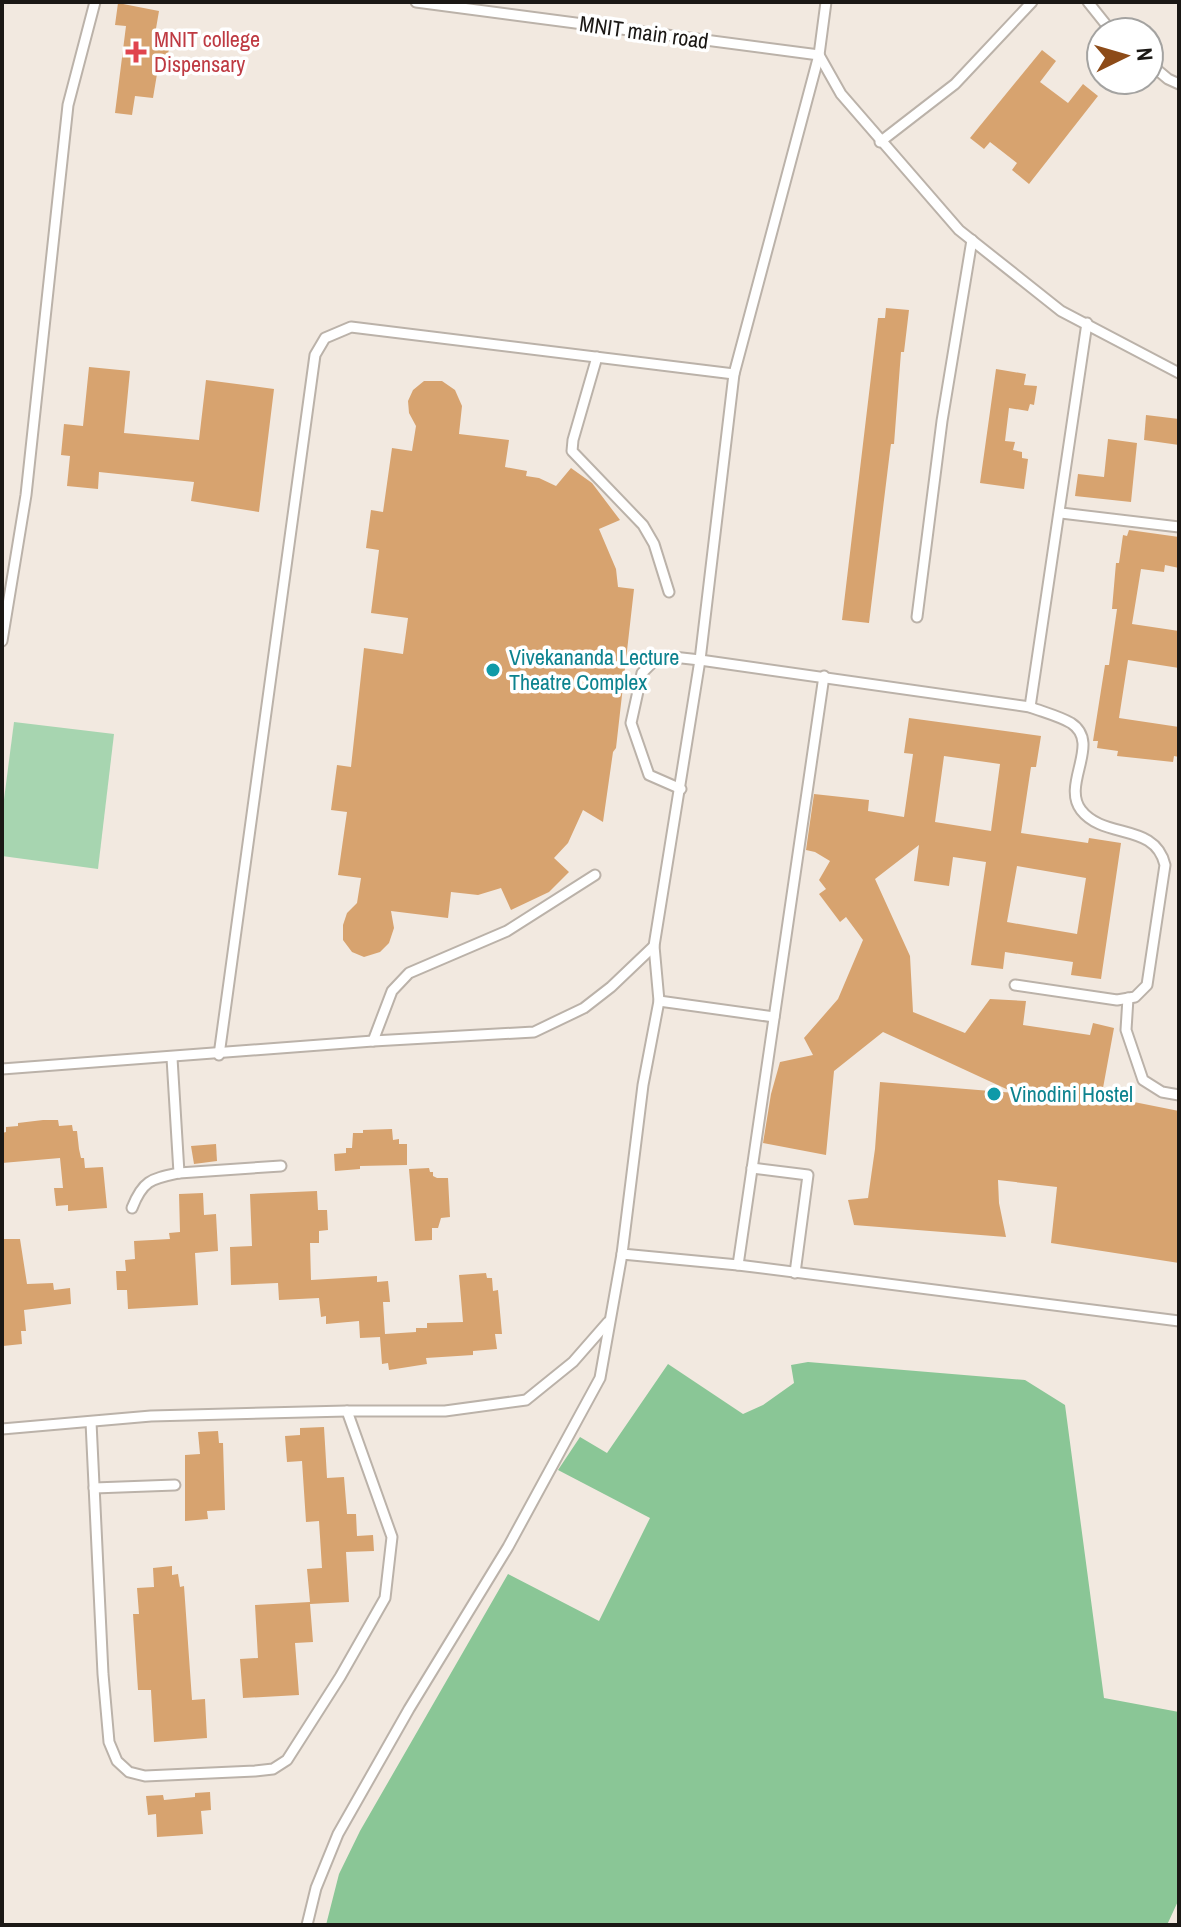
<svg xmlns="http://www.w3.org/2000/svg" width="1181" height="1927" font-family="'Archivo Narrow',sans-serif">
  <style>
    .green { fill: #a7d5b0 }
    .forest { fill: #8ac696 }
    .building { fill: #d7a36f; fill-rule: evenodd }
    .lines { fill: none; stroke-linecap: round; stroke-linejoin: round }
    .service-casing { stroke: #bbb2a9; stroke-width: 13 }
    .service { stroke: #fff; stroke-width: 9 }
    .health-dot { fill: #e0444e; stroke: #fff; stroke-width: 3 }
    .culture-dot { fill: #0f9aa8; stroke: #fff; stroke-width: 3 }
    .labels { text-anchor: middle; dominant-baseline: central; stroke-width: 7; stroke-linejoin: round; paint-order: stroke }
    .street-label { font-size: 22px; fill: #1b1815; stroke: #fff }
    .health-label { font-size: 22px; fill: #be3a42; stroke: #fff; text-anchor: start }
    .culture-label { font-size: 22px; fill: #0d838f; stroke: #fff; text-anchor: start }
  </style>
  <rect width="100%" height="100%" fill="#f2e9e0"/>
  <polygon class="green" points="14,722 114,734 98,869 2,856 2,815"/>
  <polygon class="forest" points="808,1362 1025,1380 1065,1405 1104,1698 1179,1712 1179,1899 1167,1925 326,1925 339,1874 360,1831 508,1574 599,1621 650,1518 558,1470 580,1437 607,1453 668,1364 743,1414 763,1405 794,1383 791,1365"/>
  <g class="building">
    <polygon points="118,3 159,11 153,46 169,48 166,69 158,68 153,98 135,96 132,115 115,113 126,26 115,25"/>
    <polygon points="1042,50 1056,61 1040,82 1068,103 1083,84 1098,96 1029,184 1012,170 1017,163 990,142 984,149 970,138"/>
    <polygon points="886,308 909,310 904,352 901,352 894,444 891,444 890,451 869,623 842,620 878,318 885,318"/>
    <polygon points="89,367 130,371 124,433 199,440 206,380 274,389 259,512 191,501 194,482 99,472 98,489 67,486 70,456 61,455 64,424 83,426"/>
    <polygon points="996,369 1026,374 1024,385 1037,386 1034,405 1030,404 1028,411 1009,408 1005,441 1015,442 1013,450 1022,452 1022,458 1028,459 1024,489 980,483"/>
    <polygon points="424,381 442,381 455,390 462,406 459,434 509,440 505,467 527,471 526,476 539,478 556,486 571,468 592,483 620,520 599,529 616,569 618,587 634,589 616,748 613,752 603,822 583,810 568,843 554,858 569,872 549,892 511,910 501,888 478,895 451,892 448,918 391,911 394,928 389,943 380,952 364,957 352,952 343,940 343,925 347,913 357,903 361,878 338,875 347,812 331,810 337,765 351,767 364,648 403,654 408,618 371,613 379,550 366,548 371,510 383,512 392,448 412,451 416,426 409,413 408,401 413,390"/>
    <polygon points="1146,415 1179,419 1179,445 1144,440"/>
    <polygon points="1108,439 1137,443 1131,502 1075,496 1078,474 1104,477"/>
    <polygon points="1129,530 1179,537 1179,568 1165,565 1164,572 1141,569 1132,624 1179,631 1179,668 1128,660 1119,718 1179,727 1179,757 1174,756 1173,762 1117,756 1118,751 1097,748 1098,741 1093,741 1105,665 1109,665 1117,609 1112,609 1116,563 1119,563 1123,535 1127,536"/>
    <path d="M909 718 1041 736 1036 767H1031L1021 833 1088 843 1089 838 1121 843 1101 979 1071 975 1073 962 1005 952 1003 969 971 965 986 862 953 857 949 886 914 881 919 845 875 879 910 956 913 1012 965 1033 990 999 1026 1001 1023 1025 1090 1035 1093 1023 1114 1028 1103 1088 1114 1098 1179 1111V1263L1051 1243 1057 1187 998 1180 999 1203 1006 1237 854 1225 848 1200 868 1198 875 1149 880 1082 1015 1093 883 1032 834 1071 826 1155 763 1143 771 1094 780 1062 813 1055 804 1038 838 999 863 940 846 917 840 922 819 894 826 889 819 880 830 861 815 852 806 850 814 794 869 800 868 811 904 817 913 754 904 753ZM944 756 1000 764 991 831 935 822ZM1017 866 1086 878 1077 934 1007 922Z"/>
    <polygon points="43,1120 58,1120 59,1126 72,1125 73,1131 77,1131 79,1149 81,1158 84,1158 85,1168 103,1167 107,1208 68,1211 68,1205 56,1206 54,1188 63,1188 60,1158 2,1163 2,1133 6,1132 6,1127 18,1126 18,1123"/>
    <polygon points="392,1129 393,1140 399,1139 399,1144 407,1144 407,1165 360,1166 360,1169 335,1171 334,1154 346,1153 346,1148 352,1148 353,1133 363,1133 363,1130"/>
    <polygon points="216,1144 217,1161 194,1164 191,1146"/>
    <polygon points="429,1168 430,1172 433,1172 433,1176 437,1178 448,1178 450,1217 441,1218 438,1228 432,1228 432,1240 415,1241 409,1169"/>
    <polygon points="317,1191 318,1210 327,1210 328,1230 319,1231 319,1243 310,1243 311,1280 377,1276 377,1282 388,1281 390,1302 383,1302 385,1334 416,1332 416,1328 427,1328 427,1323 463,1322 459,1275 486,1273 487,1278 492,1278 493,1291 498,1290 502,1334 495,1334 497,1349 473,1351 473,1355 426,1358 427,1364 389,1370 388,1363 382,1364 380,1337 360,1338 359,1321 326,1324 326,1316 321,1317 319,1298 279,1300 278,1283 231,1285 230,1247 252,1246 250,1194"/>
    <polygon points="203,1193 204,1215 216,1214 218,1251 195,1253 198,1305 128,1309 127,1290 117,1290 116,1271 126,1271 125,1260 135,1259 134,1241 170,1239 169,1233 180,1232 179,1194"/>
    <polygon points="3,1239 20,1239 27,1284 53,1283 54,1290 70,1288 71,1304 24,1310 26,1331 21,1331 22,1344 3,1346"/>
    <polygon points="324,1427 327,1478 344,1477 347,1514 356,1514 357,1536 373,1535 374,1551 346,1552 349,1602 310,1604 313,1642 295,1643 299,1695 243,1698 240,1659 258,1658 255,1605 310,1602 307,1569 322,1568 319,1521 306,1522 302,1461 287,1462 285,1436 300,1435 300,1428"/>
    <polygon points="218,1431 219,1443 223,1443 225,1510 207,1511 208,1519 185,1521 185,1455 200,1454 198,1432"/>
    <polygon points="172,1566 172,1575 178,1574 180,1587 184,1586 192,1700 205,1699 207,1738 154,1742 151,1690 138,1690 133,1614 139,1614 137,1588 154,1587 153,1568"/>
    <polygon points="210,1792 211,1810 201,1811 203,1834 157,1837 156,1814 148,1815 146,1796 163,1795 164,1800 195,1797 195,1793"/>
  </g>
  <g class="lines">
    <defs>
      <g id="service">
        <polyline points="416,2 819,55"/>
        <polyline points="1088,2 1112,32"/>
        <polyline points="819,55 841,94 959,230 1061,311 1179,373"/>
        <polyline points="1149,63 1168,79 1179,84"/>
        <polyline points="880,142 955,84 1032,2"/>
        <polyline points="597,357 573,440 572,451 643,525 654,544 669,592"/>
        <polyline points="1061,513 1179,527"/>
        <polyline points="917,617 942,421 972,240"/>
        <polyline points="2,641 26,495 68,105 95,2"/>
        <polyline points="1030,707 1087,323"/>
        <path d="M681 789 649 775 631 723 642 673 655 660 673 657 700 660 1030 707C1043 712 1059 716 1071 723 1102 743 1061 784 1081 810 1104 840 1155 822 1165 865L1147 985 1135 997 1117 1000 1015 985"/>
        <polyline points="1128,998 1126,1030 1143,1080 1162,1092 1179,1095"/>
        <polyline points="659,1001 774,1017"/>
        <polyline points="373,1041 392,991 409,973 507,931 595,875"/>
        <polyline points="219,1055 315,355 325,338 351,327 734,374"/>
        <polyline points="2,1069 373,1041 534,1032 584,1008 611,987 654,946"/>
        <polyline points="752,1168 808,1175 795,1273"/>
        <polyline points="179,1173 281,1166"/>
        <path d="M132 1208C143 1180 151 1179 179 1173L172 1058"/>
        <polyline points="622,1254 738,1265 1179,1321"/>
        <polyline points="738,1265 824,676"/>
        <polyline points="91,1422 103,1674 109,1742 117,1761 129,1772 145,1776 255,1771 273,1769 287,1760 340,1677 385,1598 392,1537 347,1411"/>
        <polyline points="2,1429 151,1416 347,1411 445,1411 526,1400 573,1362 608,1322"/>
        <polyline points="94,1488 175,1485"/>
        <polyline points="307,1925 316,1888 338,1834 409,1709 508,1547 600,1378 622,1254 643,1085 659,1001 654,946 700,660 734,374 819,55 826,2"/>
      </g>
    </defs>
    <use href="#service" class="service-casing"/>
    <use href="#service" class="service"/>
  </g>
  <path class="health-dot" d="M132 40h8v8h8v8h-8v8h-8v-8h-8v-8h8z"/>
  <g class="culture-dot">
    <circle cx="493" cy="670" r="8"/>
    <circle cx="994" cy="1094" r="8"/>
  </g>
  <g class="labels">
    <g class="street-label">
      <text transform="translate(644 32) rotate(8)">MNIT main road</text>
    </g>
    <g class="health-label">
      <text x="154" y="39">MNIT college<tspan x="154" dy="25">Dispensary</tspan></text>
    </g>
    <g class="culture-label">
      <text x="509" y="657">Vivekananda Lecture<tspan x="509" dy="25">Theatre Complex</tspan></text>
      <text x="1010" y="1094">Vinodini Hostel</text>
    </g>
  </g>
  <rect width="1181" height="1927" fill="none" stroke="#1b1815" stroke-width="8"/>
  <g transform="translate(1125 56) rotate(85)"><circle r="38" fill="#ffffff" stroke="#a4a3a1" stroke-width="2"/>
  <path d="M0-6L14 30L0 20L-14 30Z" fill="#8d4b18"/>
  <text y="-12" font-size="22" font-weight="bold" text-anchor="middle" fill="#1b1815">N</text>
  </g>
</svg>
